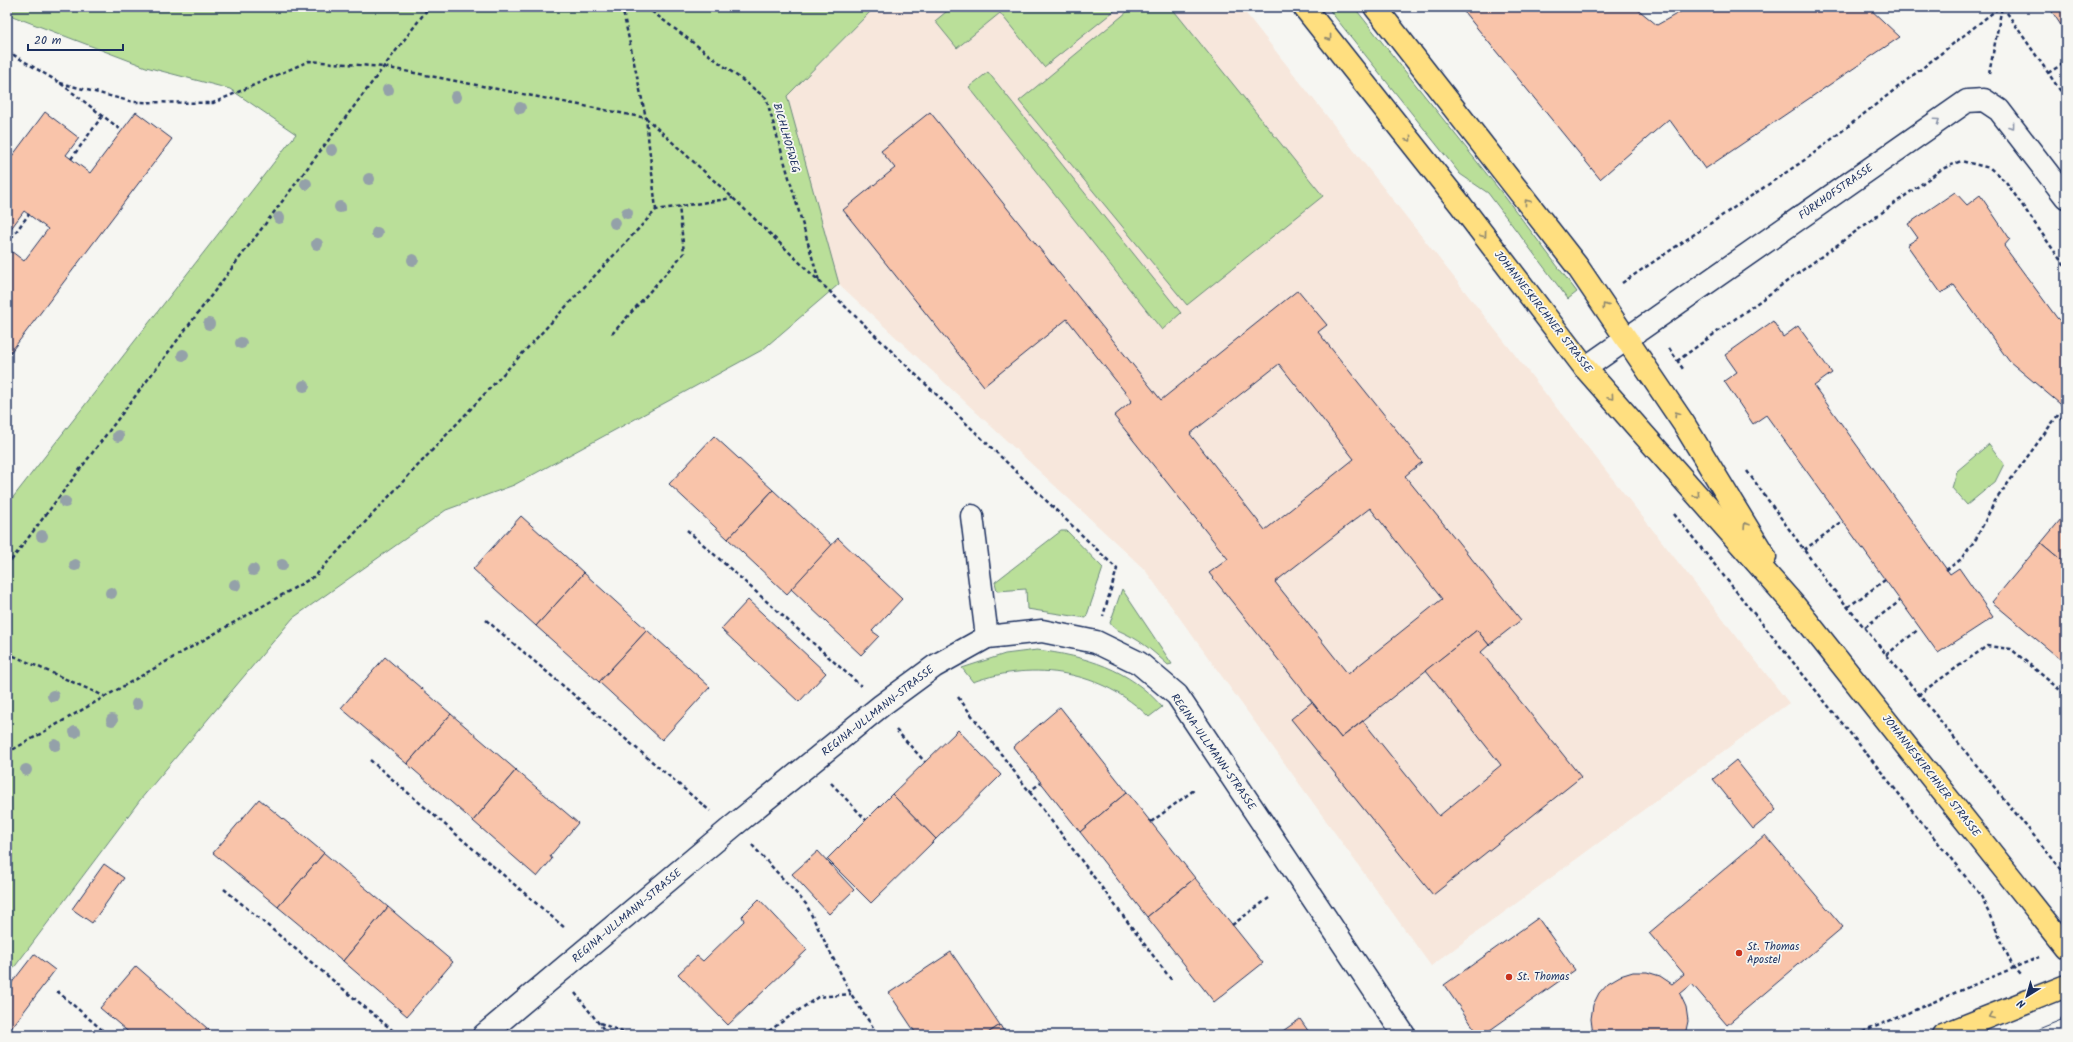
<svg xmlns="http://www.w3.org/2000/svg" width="2073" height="1042" font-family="Kalam,sans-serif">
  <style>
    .built { fill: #f7e7dc }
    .green { fill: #badf99; stroke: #6a877c }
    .building { fill: #f9c4aa; stroke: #1b2f5e; fill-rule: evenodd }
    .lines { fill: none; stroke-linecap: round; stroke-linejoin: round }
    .minor-casing { stroke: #1b2f5e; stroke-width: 25 }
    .major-casing { stroke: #1b2f5e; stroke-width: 25 }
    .path { stroke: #1b2f5e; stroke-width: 2.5; stroke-dasharray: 4 3; stroke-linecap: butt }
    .minor { stroke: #f6f6f2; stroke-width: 22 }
    .major { stroke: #ffdf80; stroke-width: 22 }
    .tram { stroke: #1b2f5e; stroke-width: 1 }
    .tree { fill: #94a1a9 }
    .oneway { stroke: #8d876f }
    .oneway2 { stroke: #8892a8 }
    .poi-dot { fill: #c8321e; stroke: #f6f6f2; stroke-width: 1.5 }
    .labels { text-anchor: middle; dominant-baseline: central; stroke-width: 3.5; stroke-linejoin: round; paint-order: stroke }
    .street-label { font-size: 11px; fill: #1b2f5e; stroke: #f6f6f2 }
    .poi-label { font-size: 11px; fill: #1b2f5e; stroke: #f6f6f2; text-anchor: start }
  </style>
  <rect width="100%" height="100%" fill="#f6f6f2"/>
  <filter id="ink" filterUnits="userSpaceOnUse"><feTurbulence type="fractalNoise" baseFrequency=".025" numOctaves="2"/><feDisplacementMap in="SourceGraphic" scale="8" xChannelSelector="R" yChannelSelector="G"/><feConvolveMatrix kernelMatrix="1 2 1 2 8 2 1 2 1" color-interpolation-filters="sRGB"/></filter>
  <g filter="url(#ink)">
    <polygon class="built" points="875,7 1241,7 1789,703 1431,966 1145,570 839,284 787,96"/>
    <g class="green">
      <polygon points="7,7 875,7 787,96 839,284 762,350 514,485 446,510 293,618 140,800 7,977 7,505 296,134 230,89 146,67 7,14"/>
      <polygon points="952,7 1119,7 1044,67 1000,13 957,48 935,21"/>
      <polygon points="1133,7 1171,7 1323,196 1187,305 1019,101"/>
      <polygon points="1327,7 1354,7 1505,197 1577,292 1568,299 1488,193 1460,174"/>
      <polygon points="988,72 1181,313 1162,330 969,87"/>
      <polygon points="1989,444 2004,464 1995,482 1967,505 1952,488 1957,471"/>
      <polygon points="1061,531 1067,531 1103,568 1086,618 1027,609 1026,589 997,591 995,582"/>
      <path d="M1122 589 1172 664 1168 665C1156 654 1143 642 1128 635 1121 631 1114 630 1110 623Z"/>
      <path d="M1037 650C1085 656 1130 669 1162 707L1149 717C1102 671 1035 660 973 682L962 668 1005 654Z"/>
    </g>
    <g class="building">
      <polygon points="1460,7 1635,7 1657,25 1689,7 1868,7 1900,37 1705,169 1669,119 1600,179"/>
      <polygon points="2055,7 2066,7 2066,33 2051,10"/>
      <polygon points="45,112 79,138 66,155 90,173 136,112 172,139 7,357 7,248 24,261 48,229 24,211 7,234 7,163"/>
      <path d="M930 112 1161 400 1298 290 1327 325 1318 332 1422 462 1405 476 1521 620 1489 645 1477 630 1341 738 1209 573 1228 559 1114 416 1132 401 1067 319 984 386 843 210 895 168 881 151ZM1279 364 1354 459 1265 530 1190 434ZM1370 508 1442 599 1348 674 1275 582Z"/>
      <polygon points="1955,192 1967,205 1980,195 2010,239 2004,246 2057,318 2066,326 2066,409 2009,361 1954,285 1941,293 1907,245 1918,238 1908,224"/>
      <polygon points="1773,321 1783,337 1798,326 1832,373 1814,386 1950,574 1959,568 1993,617 1938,653 1766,415 1753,424 1724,381 1737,372 1725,355"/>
      <polygon points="714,436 773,490 728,539 669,484"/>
      <polygon points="773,490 832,545 787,594 728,539"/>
      <polygon points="2066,513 2066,564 2041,543"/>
      <polygon points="521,516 584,573 536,626 473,569"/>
      <polygon points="838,538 902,599 872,631 879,636 861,655 791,589"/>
      <polygon points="2041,543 2066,564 2066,664 1992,602"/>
      <polygon points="584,573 647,630 599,682 536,626"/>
      <polygon points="748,600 826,673 799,702 721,629"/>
      <polygon points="647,630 710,687 662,740 599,682"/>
      <polygon points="1477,630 1489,645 1481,652 1581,777 1433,895 1291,719 1312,702 1341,738 1363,721 1439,816 1501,765 1426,670"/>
      <polygon points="385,657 451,714 407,764 341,708"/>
      <polygon points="1060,707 1127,792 1080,832 1013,747"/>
      <polygon points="451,714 516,770 473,821 407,764"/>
      <polygon points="958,730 1001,775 936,839 892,794"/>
      <polygon points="1736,760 1776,810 1753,829 1713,779"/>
      <polygon points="516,770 578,823 550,856 552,859 537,877 473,821"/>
      <polygon points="1127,792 1195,878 1147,917 1080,832"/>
      <polygon points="892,794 936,839 871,903 827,859"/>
      <polygon points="259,799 324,853 278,907 213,853"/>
      <polygon points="1765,835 1843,927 1727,1025 1692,984 1680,994 1686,1007 1688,1021 1685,1035 1593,1035 1591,1019 1593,1005 1599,993 1608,983 1620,976 1633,972 1647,972 1660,976 1672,984 1684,974 1649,933"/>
      <polygon points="818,851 854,890 829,914 792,874"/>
      <polygon points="324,853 388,907 343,961 278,907"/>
      <polygon points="104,864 124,878 92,923 72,909"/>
      <polygon points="1195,878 1263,963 1214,1002 1147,917"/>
      <polygon points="759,899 807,950 728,1025 678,974 697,956 703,961 744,921 742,916"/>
      <polygon points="388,907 453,962 407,1016 343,961"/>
      <polygon points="1538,918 1575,970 1483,1035 1479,1035 1444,985"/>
      <polygon points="951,952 1000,1025 985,1035 917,1035 889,993"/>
      <polygon points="34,954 55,970 7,1034 7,989"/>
      <polygon points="136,966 215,1035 132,1035 100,1008"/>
      <polygon points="1300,1019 1311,1035 1277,1035"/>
      <polygon points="1000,1025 1006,1035 985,1035"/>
    </g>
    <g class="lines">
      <defs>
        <g id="minor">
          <polyline points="1585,368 1967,101 1984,100 1999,110 2066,197"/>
          <polyline points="972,516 987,637"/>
          <polyline points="484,1035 732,827 882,705 935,666 987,637 1042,631 1096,642 1139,663 1177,695 1404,1035"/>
        </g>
        <g id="major">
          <polyline points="1304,7 1460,204 1585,368 1795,606 2066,947"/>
          <polyline points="1375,7 1577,266 1684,424 1765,557"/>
          <polyline points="1943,1035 2066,986"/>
        </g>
      </defs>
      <use href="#minor" class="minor-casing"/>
      <use href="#major" class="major-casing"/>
      <g class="path">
        <polyline points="622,7 646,118 656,210"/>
        <polyline points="646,7 766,98 819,281"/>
        <polyline points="2003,7 2066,99"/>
        <polyline points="7,51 60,83 120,129"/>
        <polyline points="2048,73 2066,62"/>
        <polyline points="1989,74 2002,7"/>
        <polyline points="60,83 133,102 213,103 309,61 384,67 646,118 733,198 1117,569 1103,616"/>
        <polyline points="71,159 103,115"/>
        <polyline points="7,244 29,214"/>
        <polyline points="1622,283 1809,157 2000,7"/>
        <polyline points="612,334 684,253 679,206"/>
        <polyline points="1669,348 1683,369"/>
        <polyline points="1677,361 1942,169 1961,161 1990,168 2006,182 2066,268"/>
        <polyline points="1747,471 1828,583 2066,875"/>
        <polyline points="1674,514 1981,896 2013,967 2020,975"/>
        <polyline points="687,530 861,686"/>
        <polyline points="1804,550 1843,521"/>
        <polyline points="7,566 429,7"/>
        <polyline points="1946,570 1960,560 1976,539 1995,501 2058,415 2066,422"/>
        <polyline points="1848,607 1885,580"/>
        <polyline points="486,620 710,811"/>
        <polyline points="1865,627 1900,601"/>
        <polyline points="7,653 104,696"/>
        <polyline points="1886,655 1919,629"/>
        <polyline points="1918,695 1987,646 2011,649 2066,695"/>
        <polyline points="958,697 1173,982"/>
        <polyline points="896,730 925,762"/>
        <polyline points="7,753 315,576 656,210 733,198"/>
        <polyline points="370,760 566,929"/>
        <polyline points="831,783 866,820"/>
        <polyline points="1028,792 1041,783"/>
        <polyline points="1151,822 1194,790"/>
        <polyline points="752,845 806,904 851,994 878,1035"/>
        <polyline points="224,889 398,1035"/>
        <polyline points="1232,925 1269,898"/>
        <polyline points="57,991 108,1035"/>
        <polyline points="575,993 608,1035"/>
        <polyline points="2061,1018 2066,1023"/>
        <polyline points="600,1023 630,1035"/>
        <polyline points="763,1035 818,997 851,994"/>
        <polyline points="1856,1035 2039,957"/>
      </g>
      <use href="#minor" class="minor"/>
      <use href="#major" class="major"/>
      <polyline class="tram" points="2024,1035 2066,1018"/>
    </g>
    <g class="tree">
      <circle cx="388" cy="90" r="6"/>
      <circle cx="456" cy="97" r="6"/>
      <circle cx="520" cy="108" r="6"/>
      <circle cx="332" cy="150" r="6"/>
      <circle cx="369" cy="179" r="6"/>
      <circle cx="306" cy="184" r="6"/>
      <circle cx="340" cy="207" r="6"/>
      <circle cx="627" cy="213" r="6"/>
      <circle cx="279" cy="218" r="6"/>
      <circle cx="615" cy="223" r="6"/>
      <circle cx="377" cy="233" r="6"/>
      <circle cx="317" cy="244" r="6"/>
      <circle cx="413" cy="260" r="6"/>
      <circle cx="209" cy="324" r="6"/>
      <circle cx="241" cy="343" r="6"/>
      <circle cx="183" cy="355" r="6"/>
      <circle cx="304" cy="386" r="6"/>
      <circle cx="118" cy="436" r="6"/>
      <circle cx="65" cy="502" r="6"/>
      <circle cx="42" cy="536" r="6"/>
      <circle cx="75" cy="565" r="6"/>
      <circle cx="282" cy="565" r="6"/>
      <circle cx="253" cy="570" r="6"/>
      <circle cx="235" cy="585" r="6"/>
      <circle cx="111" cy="593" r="6"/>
      <circle cx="53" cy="696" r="6"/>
      <circle cx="137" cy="704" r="6"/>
      <circle cx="112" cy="720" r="6"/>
      <circle cx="75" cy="732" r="6"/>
      <circle cx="55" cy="745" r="6"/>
      <circle cx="26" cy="770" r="6"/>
    </g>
    <defs><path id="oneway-chevron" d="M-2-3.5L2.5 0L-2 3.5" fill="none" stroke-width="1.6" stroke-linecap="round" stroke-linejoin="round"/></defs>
    <g class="oneway">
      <use href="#oneway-chevron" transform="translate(1329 38) rotate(52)"/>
      <use href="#oneway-chevron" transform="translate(1409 139) rotate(52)"/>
      <use href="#oneway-chevron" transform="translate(1527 202) rotate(-128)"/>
      <use href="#oneway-chevron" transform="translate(1484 235) rotate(53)"/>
      <use href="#oneway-chevron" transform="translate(1605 306) rotate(-125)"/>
      <use href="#oneway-chevron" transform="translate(1611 397) rotate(50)"/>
      <use href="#oneway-chevron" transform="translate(1677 414) rotate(-124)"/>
      <use href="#oneway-chevron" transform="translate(1697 495) rotate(48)"/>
      <use href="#oneway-chevron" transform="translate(1746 525) rotate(-122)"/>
      <use href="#oneway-chevron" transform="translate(1991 1016) rotate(158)"/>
    </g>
    <g class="oneway2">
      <use href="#oneway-chevron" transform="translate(1937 121) rotate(-35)"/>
      <use href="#oneway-chevron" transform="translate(2012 126) rotate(53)"/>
    </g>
  </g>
  <g class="poi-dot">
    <circle cx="1739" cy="953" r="4"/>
    <circle cx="1509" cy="977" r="4"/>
  </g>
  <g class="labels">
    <g class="street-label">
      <text transform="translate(786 138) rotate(74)">BICHLHOFWEG</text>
      <text transform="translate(1836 192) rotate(-35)">FÜRKHOFSTRASSE</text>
      <text transform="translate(1543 312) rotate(52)">JOHANNESKIRCHNER STRASSE</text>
      <text transform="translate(878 711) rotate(-38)">REGINA-ULLMANN-STRASSE</text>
      <text transform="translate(1213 752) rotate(55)">REGINA-ULLMANN-STRASSE</text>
      <text transform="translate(1931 776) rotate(52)">JOHANNESKIRCHNER STRASSE</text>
      <text transform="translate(627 916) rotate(-40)">REGINA-ULLMANN-STRASSE</text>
    </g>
    <g class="poi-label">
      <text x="1747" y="947">St. Thomas<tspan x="1747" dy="13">Apostel</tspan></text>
      <text x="1517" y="977">St. Thomas</text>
    </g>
  </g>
  <rect width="2073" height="1042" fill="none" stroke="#f6f6f2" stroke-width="24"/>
  <rect x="12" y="12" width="2049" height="1018" fill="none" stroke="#1b2f5e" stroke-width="1.5" filter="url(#ink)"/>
  <g transform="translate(2027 996) rotate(217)" stroke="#f6f6f2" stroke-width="3" paint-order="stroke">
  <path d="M0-3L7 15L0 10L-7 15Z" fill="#1b2f5e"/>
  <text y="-6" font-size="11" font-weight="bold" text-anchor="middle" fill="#1b2f5e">N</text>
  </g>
  <path d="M28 44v6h95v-6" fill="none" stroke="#1b2f5e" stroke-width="2"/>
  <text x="34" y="44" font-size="12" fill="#1b2f5e" stroke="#f6f6f2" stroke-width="3" paint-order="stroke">20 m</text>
</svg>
